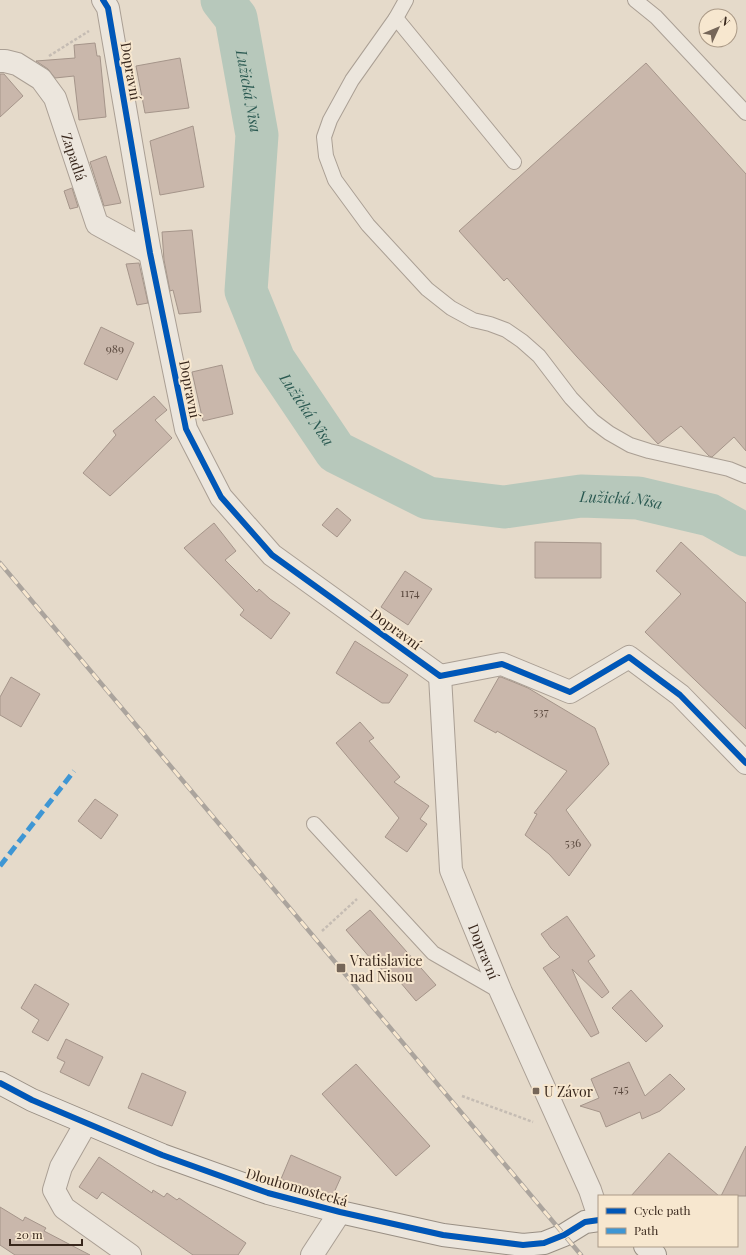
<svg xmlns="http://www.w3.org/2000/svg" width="746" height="1255" font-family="'Playfair Display',serif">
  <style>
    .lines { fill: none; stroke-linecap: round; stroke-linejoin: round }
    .river { stroke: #b7c8bb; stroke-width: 43 }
    .building { fill: #c9b7ab; stroke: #a5958a }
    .lane-casing { stroke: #aa9f94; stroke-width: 16 }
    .street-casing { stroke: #aa9f94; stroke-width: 24 }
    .secondary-casing { stroke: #998f84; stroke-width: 24 }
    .path { stroke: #c5bcb3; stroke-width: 2.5; stroke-dasharray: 3 2; stroke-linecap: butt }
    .lane { stroke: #ece6dd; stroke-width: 14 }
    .street { stroke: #ece6dd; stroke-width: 22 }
    .secondary { stroke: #ece6dd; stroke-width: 22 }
    .rail-casing { stroke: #aba49d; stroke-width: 4.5 }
    .rail { stroke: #f7e7cf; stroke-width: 3; stroke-dasharray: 9; stroke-linecap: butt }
    .quiet { stroke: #3e96d4; stroke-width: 5; stroke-dasharray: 10 5; stroke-linecap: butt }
    .cycleway-casing { stroke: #f7e7cf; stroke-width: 8 }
    .cycleway { stroke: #0057b8; stroke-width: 6 }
    .poi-dot { fill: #756659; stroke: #f7e7cf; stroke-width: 1.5 }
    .labels { text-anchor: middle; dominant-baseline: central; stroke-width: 4; stroke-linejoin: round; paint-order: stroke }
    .number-label { font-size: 12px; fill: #5c4b40 }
    .street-label { font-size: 14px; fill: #38271c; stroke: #f7e7cf }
    .poi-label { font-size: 14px; fill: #38271c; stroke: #f7e7cf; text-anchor: start }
    .water-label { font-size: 15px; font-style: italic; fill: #2a5951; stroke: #f7e7cf }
  </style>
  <rect width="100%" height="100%" fill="#e5daca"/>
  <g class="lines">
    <path class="river" id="s1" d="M222 0 236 18 257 135 246 291 274 360 336 452 428 498 504 507 581 496 638 498 710 515 746 535"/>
  </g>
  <g class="building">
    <polygon points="95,43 97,56 100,56 106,117 79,120 74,76 55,78 48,69 36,61 75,58 74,45"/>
    <polygon points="180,58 189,108 145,113 136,66"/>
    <polygon points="646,63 746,174 746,451 734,437 712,457 709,456 681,426 658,444 577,357 507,278 504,281 459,231"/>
    <polygon points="0,74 4,74 23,96 0,117"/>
    <polygon points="193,126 204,187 160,195 150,141"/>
    <polygon points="106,156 121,203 104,206 90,162"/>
    <polygon points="72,188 78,207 70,209 64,191"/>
    <polygon points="192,230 201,312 179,314 173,290 170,291 164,260 162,232"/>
    <polygon points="139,263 148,303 137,305 126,264"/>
    <polygon points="101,327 134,343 117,380 84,364"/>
    <polygon points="222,365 233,414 203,421 192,372"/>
    <polygon points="154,396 167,410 155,420 172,438 110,496 83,473 116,435 113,431"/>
    <polygon points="337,508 351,520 337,537 322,525"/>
    <polygon points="214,523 236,551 225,560 257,592 259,589 270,599 290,613 271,639 240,615 244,610 184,548"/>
    <polygon points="535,542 601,543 601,578 535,578"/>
    <polygon points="681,542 746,603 746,729 645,632 681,594 656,571"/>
    <polygon points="405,571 432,589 408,625 381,607"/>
    <polygon points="355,641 408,675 389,703 382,703 336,673"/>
    <polygon points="11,677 40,694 21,727 0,715 0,697"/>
    <polygon points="499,677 501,677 528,688 595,728 609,764 566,810 591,845 569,876 549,854 525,835 537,814 534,813 567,771 497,731 496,733 474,721"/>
    <polygon points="360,722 374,738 369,741 400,777 394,782 429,806 420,819 427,824 407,852 385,837 399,818 336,743"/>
    <polygon points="95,799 118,815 101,839 78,821"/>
    <polygon points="370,910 436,985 416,1001 390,970 384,972 372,958 371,959 346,930"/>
    <polygon points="567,916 595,956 588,961 609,992 602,998 572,969 599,1033 591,1037 543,968 560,957 551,948 541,934"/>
    <polygon points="35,984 69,1004 48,1041 32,1032 39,1020 21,1008"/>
    <polygon points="631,990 663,1026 646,1042 612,1008"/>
    <polygon points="66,1039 103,1057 89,1086 60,1072 65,1062 57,1058"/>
    <polygon points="629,1062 645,1096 670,1074 685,1089 660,1111 642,1119 640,1112 606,1127 600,1112 580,1106 599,1098 591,1079"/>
    <polygon points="356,1064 430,1146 396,1176 322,1094"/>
    <polygon points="142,1073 186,1092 172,1126 128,1108"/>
    <polygon points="746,1146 746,1196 721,1196"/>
    <polygon points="669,1153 719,1196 631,1196"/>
    <polygon points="291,1155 341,1177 332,1197 308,1191 281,1179"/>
    <polygon points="99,1157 152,1193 153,1190 164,1197 167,1193 177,1200 179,1198 246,1243 238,1255 193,1255 102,1192 97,1199 79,1187"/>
    <polygon points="0,1207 23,1221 25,1217 46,1228 44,1231 90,1255 15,1255 0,1245"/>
  </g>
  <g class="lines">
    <defs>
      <g id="lane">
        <polyline points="406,0 396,18 514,162"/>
        <polyline points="635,0 656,17 746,113"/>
        <polyline points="396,18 352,80 330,120 324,137 326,156 335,180 368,225 427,289 451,308 473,320 490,324 506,330 522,341 539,356 571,398 593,421 609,433 630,445 649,451 729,469 746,476"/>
        <polyline points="314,824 433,953 501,992"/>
      </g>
      <g id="street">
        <polyline points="103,0 108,8 150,253 186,429 221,497 272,555 440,676"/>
        <path id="s2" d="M0 61H5L17 64 41 79 55 98 97 224 150 253"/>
        <path id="s3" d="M440 676 451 870 501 992 590 1190 599 1217"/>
        <polyline points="440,676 502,664 570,692 629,657 680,695 746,763"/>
        <polyline points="86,1123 61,1167 54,1190 64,1208 130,1255"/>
        <polyline points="312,1255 340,1212"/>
      </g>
      <g id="secondary">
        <polyline points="0,1083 32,1100 162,1155 268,1193 340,1212 443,1235 523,1245 544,1243 564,1235 585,1222 599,1220"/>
        <polyline points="645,1246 655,1255"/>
      </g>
    </defs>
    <use href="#lane" class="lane-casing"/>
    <use href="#street" class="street-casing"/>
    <use href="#secondary" class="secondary-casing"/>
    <g class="path">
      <polyline points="49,56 89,31"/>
      <polyline points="322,931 357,899"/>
      <polyline points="462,1096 533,1122"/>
    </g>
    <use href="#lane" class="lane"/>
    <use href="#street" class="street"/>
    <use href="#secondary" class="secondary"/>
    <defs>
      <polyline id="rail" points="0,563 581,1255"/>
    </defs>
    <use href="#rail" class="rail-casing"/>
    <use href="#rail" class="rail"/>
    <polyline class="quiet" points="0,866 74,771"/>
    <defs>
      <g id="cycleway">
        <polyline points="103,0 108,8 150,253 186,429 221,497 272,555 440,676 502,664 570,692 629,657 680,695 746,763"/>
        <polyline points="0,1083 32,1100 162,1155 268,1193 340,1212 443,1235 523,1245 544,1243 564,1235 585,1222 599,1220"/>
      </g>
    </defs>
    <use href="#cycleway" class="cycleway-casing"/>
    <use href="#cycleway" class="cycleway"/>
  </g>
  <g class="poi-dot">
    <rect x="336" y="963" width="10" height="10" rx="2"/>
    <rect x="532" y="1087" width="8" height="8" rx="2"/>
  </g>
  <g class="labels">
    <g class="number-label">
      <text x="115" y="348">989</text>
      <text x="410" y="592">1174</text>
      <text x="541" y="711">537</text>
      <text x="573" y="842">536</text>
      <text x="621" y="1088">745</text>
    </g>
    <g class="street-label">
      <text transform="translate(131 71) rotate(80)">Dopravní</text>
      <text stroke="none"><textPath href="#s2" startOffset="131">Zapadlá</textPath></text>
      <text transform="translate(190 389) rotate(79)">Dopravní</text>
      <text transform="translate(396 629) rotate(36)">Dopravní</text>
      <text stroke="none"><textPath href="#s3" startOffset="282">Dopravní</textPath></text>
      <text transform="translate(297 1187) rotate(16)">Dlouhomostecká</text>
    </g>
    <g class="poi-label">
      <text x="350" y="960">Vratislavice<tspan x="350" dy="16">nad Nisou</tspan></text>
      <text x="544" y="1091">U Závor</text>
    </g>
    <g class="water-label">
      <text stroke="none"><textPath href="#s1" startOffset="97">Lužická Nisa</textPath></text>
      <text stroke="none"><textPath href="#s1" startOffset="432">Lužická Nisa</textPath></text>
      <text stroke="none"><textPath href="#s1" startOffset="781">Lužická Nisa</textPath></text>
    </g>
  </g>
  <rect x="598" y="1195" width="140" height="52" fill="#f7e7cf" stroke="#ab9a87"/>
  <rect x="606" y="1208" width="20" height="6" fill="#0057b8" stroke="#ab9a87"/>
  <text x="634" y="1215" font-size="12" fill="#38271c">Cycle path</text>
  <rect x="606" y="1228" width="20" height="6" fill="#3e96d4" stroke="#ab9a87"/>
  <text x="634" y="1235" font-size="12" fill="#38271c">Path</text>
  <g transform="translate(718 28) rotate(46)"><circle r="19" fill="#f7e7cf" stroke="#ab9a87"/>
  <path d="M0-3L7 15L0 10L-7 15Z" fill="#756659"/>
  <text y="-6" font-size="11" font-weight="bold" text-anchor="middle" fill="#38271c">N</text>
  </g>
  <path d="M10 1239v6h72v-6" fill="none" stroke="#38271c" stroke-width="2"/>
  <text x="16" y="1239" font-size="12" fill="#38271c" stroke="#f7e7cf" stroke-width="3" paint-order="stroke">20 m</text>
</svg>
